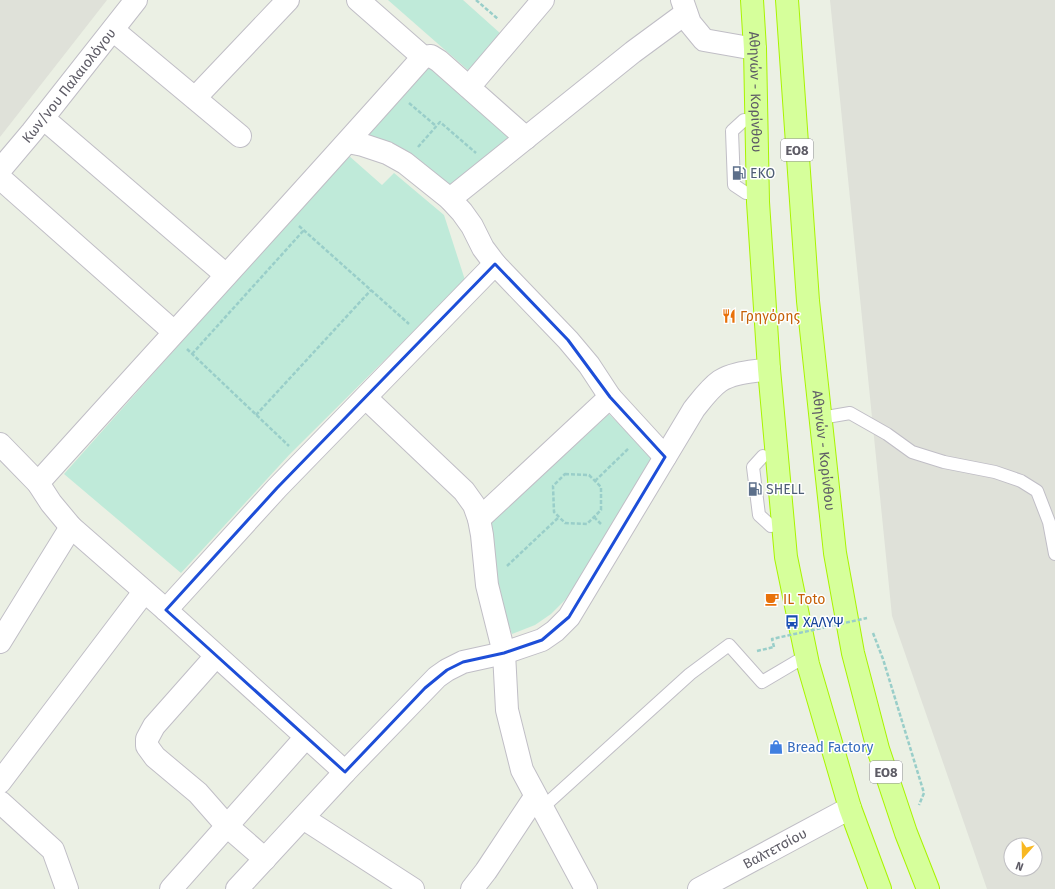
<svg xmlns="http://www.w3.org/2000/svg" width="1055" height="889" font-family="'Fira Sans',sans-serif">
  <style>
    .industrial { fill: #dfe1d9; fill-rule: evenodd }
    .green { fill: #bfead9 }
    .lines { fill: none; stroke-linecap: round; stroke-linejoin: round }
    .service-casing { stroke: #c0bec6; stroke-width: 14 }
    .minor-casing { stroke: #c0bec6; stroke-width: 24 }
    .tertiary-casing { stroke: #c0bec6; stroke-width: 24 }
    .trunk-casing { stroke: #a9f400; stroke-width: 24 }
    .path { stroke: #99cec9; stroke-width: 2.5; stroke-dasharray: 4 2; stroke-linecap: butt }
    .service { stroke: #fff; stroke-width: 12 }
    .minor { stroke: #fff; stroke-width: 22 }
    .tertiary { stroke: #fff; stroke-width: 22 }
    .trunk { stroke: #d6ff9b; stroke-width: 22 }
    .path-bridge { stroke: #99cec9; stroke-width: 2.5; stroke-dasharray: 4 2; stroke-linecap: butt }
    .marked { fill: none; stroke: #1d4ed8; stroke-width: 3; stroke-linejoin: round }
    .labels { text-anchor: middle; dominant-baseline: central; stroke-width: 3; stroke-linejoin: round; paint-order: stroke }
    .shield { fill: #fff; stroke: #8e8d94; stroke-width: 1 }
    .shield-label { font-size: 13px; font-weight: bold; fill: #5e5c66 }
    .street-label { font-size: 14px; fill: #5e5c66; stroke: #fff }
    .service-label { font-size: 14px; fill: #4e5e75; stroke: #fff; text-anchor: start }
    .food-label { font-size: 14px; fill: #c56008; stroke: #fff; text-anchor: start }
    .transit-label { font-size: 14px; fill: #164399; stroke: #fff; text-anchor: start }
    .shop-label { font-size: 14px; fill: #366cbe; stroke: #fff; text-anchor: start }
  </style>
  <rect width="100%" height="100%" fill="#ebf0e4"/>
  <g class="industrial">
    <polygon points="0,0 107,0 0,137"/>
    <path d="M830 0H1055V889H987L892 616ZM1011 845H1035V869H1011Z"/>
  </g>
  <g class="green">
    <polygon points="388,0 463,0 501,34 469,71"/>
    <polygon points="435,67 512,137 446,188 363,137 425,68"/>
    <polygon points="348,155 382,185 394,173 444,215 465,280 289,455 181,573 64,474"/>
    <polygon points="609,414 652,457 580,578 565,600 551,614 535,625 512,634 502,607 487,527"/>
  </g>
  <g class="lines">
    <defs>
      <g id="service">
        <polyline points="744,120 732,131 734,185 746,193"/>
        <polyline points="821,418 850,413 887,434 912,452 944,462 995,472 1021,481 1037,491 1049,522 1055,554"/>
        <polyline points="763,456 753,467 759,515 771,526"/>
        <polyline points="542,808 690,674 729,645 762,682 806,656"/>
      </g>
      <g id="minor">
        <polyline points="358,0 423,57 431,56 439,61 526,138"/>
        <polyline points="682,0 690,23 704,40 755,49"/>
        <polyline points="113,30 240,136"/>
        <polyline points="469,87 543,0"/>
        <polyline points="195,98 288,0"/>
        <polyline points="43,118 226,275"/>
        <polyline points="348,142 363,145 387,153 405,163 450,199 462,212 472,226 483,248 495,264 568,340 589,365 610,397 665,457"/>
        <path id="s1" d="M0 170 32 132 136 0"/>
        <polyline points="0,178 174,332"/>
        <polyline points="450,199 633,52 686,13"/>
        <polyline points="366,398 464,491 474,505 479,519 482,535 487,585 504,653"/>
        <polyline points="0,444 38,483 51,503 71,527 166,610 345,772"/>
        <path d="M38 483C166 341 296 200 423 57"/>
        <polyline points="479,519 610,397"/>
        <polyline points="166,610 277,488 495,264"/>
        <polyline points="0,642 71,527"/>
        <polyline points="216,656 154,726 147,739 147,746 155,757 198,793 227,826 265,859"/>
        <polyline points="0,782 144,592"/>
        <polyline points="0,802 53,850 67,889"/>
        <polyline points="303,818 413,889"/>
        <polyline points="171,889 306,737"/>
        <polyline points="472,889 486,871 535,797"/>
        <path id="s2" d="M699 889 850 808"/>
      </g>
      <g id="tertiary">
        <polyline points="504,653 507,710 522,770 586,889"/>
        <path d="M237 889 345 772 437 677 447 670 463 662 504 653 542 640 555 631 569 617 694 409C702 399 710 388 720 381 734 372 753 372 769 369"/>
      </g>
      <g id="trunk">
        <path id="s3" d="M752 0 755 49 758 202 769 369 786 557 808 664 850 808 880 889"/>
        <path id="s4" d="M787 0 808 301 835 553 853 653 878 749 906 833 928 889"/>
      </g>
    </defs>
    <use href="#service" class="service-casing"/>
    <use href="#minor" class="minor-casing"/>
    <use href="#tertiary" class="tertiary-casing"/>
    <use href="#trunk" class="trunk-casing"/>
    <g class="path">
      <polyline points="476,0 498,19"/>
      <polyline points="409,103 436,126"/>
      <polyline points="418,147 440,122 476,153"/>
      <polyline points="299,226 409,324"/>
      <polyline points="187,349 289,446"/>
      <polyline points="192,354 304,230"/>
      <polyline points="256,415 371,290"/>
      <polygon points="565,474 589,475 601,487 601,510 587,524 565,523 554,512 553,486"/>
      <polyline points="595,481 629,448"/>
      <polyline points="594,517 601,524"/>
      <polyline points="507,566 559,517"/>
      <polyline points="873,633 883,659 924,793 919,805"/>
      <polyline points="757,651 774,647"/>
    </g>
    <use href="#service" class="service"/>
    <use href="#minor" class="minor"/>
    <use href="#tertiary" class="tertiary"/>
    <use href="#trunk" class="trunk"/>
    <polyline class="path-bridge" points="774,647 772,639 867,618"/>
  </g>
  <path class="marked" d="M495 264 568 340 610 397 665 457 569 617 542 640 504 653 463 662 447 670 425 688 345 772 166 610 277 488Z"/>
  <defs>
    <symbol id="fuel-bare" viewBox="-9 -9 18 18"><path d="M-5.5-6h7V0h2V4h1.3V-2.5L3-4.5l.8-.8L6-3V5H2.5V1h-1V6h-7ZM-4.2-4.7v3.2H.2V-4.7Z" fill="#5c6f8a" stroke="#fff" stroke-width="2.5" paint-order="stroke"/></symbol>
    <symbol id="restaurant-bare" viewBox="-9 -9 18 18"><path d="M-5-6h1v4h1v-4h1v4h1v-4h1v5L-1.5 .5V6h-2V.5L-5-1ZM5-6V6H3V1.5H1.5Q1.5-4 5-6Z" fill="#e8710a" stroke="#fff" stroke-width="2.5" paint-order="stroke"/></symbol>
    <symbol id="cafe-bare" viewBox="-9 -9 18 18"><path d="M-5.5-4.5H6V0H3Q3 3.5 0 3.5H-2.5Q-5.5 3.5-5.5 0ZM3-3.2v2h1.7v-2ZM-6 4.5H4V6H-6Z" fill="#e8710a" stroke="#fff" stroke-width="2.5" paint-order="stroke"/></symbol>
    <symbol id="bus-bare" viewBox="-9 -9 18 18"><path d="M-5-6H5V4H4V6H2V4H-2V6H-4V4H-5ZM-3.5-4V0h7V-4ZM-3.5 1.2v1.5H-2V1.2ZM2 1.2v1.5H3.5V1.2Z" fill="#1a4fb4" stroke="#fff" stroke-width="2.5" paint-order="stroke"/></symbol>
    <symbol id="shop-bare" viewBox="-9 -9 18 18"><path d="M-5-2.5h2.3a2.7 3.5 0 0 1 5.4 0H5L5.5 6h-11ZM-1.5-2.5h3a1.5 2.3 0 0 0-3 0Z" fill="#3f7fe0" stroke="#fff" stroke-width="2.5" paint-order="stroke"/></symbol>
  </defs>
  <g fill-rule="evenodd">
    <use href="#fuel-bare" x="729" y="163" width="20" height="20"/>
    <use href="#restaurant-bare" x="719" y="306" width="20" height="20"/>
    <use href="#fuel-bare" x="745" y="479" width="20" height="20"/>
    <use href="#cafe-bare" x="762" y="589" width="20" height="20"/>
    <use href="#bus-bare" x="782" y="612" width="20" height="20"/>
    <use href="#shop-bare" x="766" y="737" width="20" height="20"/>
  </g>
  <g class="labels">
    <g class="shield">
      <rect x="781" y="139" width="32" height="22" rx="3"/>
      <rect x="870" y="761" width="32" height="22" rx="3"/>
    </g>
    <g class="shield-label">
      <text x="797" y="150">ΕΟ8</text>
      <text x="886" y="772">ΕΟ8</text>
    </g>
    <g class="street-label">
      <text stroke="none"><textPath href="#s1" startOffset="109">Κων/νου Παλαιολόγου</textPath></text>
      <text stroke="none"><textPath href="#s3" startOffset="92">Αθηνών - Κορίνθου</textPath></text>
      <text stroke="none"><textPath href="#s4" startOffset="452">Αθηνών - Κορίνθου</textPath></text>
      <text stroke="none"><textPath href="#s2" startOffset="86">Βαλτετσίου</textPath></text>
    </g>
    <g class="service-label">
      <text x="750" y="173">EKO</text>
      <text x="766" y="489">SHELL</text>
    </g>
    <g class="food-label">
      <text x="740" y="316">Γρηγόρης</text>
      <text x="783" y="599">IL Toto</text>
    </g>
    <g class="transit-label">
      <text x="803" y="622">ΧΑΛΥΨ</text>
    </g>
    <g class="shop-label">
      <text x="787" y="747">Bread Factory</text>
    </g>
  </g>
  <g transform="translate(1023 857) rotate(200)"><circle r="19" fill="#ffffff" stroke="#bfbec2"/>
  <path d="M0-3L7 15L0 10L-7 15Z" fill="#f8b822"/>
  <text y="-6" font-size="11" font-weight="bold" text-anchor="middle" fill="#5e5c66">N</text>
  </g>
</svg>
